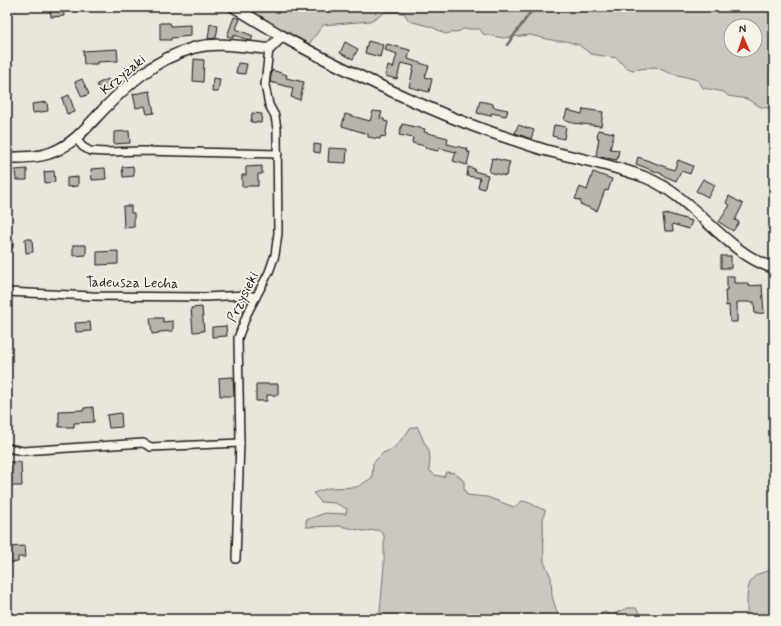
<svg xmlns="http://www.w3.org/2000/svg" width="781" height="626" font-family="Mynerve,sans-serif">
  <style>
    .green { fill: #ccc8c0; stroke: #74726e; fill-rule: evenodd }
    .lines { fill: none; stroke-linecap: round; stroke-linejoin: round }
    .stream { stroke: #6d6c68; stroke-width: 2.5 }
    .building { fill: #b6b4ac; stroke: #1c1c1c }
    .street-casing { stroke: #1c1c1c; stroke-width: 10 }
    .secondary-casing { stroke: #1c1c1c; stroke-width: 13 }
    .street { stroke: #f7f3e8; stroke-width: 7 }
    .secondary { stroke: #f7f3e8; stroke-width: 10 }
    .labels { text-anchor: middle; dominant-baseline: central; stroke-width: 3.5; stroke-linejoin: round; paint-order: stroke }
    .street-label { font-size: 14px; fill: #1c1c1c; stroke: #f7f3e8 }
  </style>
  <rect width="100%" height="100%" fill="#eae6dc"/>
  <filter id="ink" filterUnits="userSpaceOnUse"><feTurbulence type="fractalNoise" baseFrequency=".025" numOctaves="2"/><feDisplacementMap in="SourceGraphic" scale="8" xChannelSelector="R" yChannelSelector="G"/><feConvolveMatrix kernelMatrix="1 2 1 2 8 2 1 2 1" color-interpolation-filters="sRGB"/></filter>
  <g filter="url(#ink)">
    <g class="green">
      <path d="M241 7H774V109L761 107 747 99 728 96 724 92 703 88 698 80 670 73 655 67 633 70 625 67 617 58 591 54 579 45 566 41H556L530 35 503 38 483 34 480 29H463L460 31 445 34 432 27 409 21 404 13 386 12 370 21 323 25 309 44ZM731 26H755V50H731Z"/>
      <path d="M417 426 425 444 429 450 430 459 429 470 435 475 444 477 446 472 455 473 464 481V489L467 495 487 497 514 507 522 501C534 503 534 507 545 510L543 520 544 562 551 577 552 596 559 619H404L400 615H389L380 612 384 566V535L378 530 364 531 340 526 306 527V520L325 513 346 514 347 509 335 503 321 502 313 493 329 488 357 487 372 478 373 463 383 453 394 448 410 429Z"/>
      <path d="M774 570V619H747C748 606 743 582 758 574 763 572 769 571 774 570Z"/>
      <polygon points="628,608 636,608 640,613 640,619 591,619 605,612 611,615"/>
    </g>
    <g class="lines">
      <polyline class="stream" points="507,45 530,13 531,7"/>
    </g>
    <g class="building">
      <polygon points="50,7 63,7 64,16 51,17"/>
      <polygon points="234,17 240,19 236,29 253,36 251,41 234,35 233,38 227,36"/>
      <polygon points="160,23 170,23 171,26 191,25 191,36 171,38 171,40 160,40"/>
      <polygon points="210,24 218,26 216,38 208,39"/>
      <polygon points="368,41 383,45 380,57 365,53"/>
      <polygon points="345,42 358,49 353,59 340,53"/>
      <polygon points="387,44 410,50 408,59 429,66 425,77 432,79 429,92 409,87 414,66 401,63 397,79 385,76 388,66 393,68 397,54 385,50"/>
      <polygon points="117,49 118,61 97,62 97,64 84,64 83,51"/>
      <polygon points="194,59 204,60 203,82 193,81"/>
      <polygon points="238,63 247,64 245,74 236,73"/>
      <polygon points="272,70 287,75 286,78 304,82 300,100 291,97 293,88 270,82"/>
      <polygon points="213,78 220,79 218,92 212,92"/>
      <polygon points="82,79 89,94 82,97 75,82"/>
      <polygon points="108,79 113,89 101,94 97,84"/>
      <polygon points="150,91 154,113 147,114 145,106 136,108 133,94"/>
      <polygon points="69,95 75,112 67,114 62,98"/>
      <polygon points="480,101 493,104 493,107 508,110 506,116 491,113 491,116 477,113"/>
      <polygon points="47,102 48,111 33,113 32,104"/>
      <polygon points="583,109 603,112 601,126 572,123 564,120 567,110 582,114"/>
      <polygon points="373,111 382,112 380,118 384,119 384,121 388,122 385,137 381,136 380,139 368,137 368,134 342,126 345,114 370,121"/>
      <polygon points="252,113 262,114 261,123 251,122"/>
      <polygon points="402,124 425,129 424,132 448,138 447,144 468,149 467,152 470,152 467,165 453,161 456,152 439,148 438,151 425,148 425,146 412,143 413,138 399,135"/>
      <polygon points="518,125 534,130 531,139 515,133"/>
      <polygon points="554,125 566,127 564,139 552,136"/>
      <polygon points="598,130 614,133 610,149 619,150 617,160 596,156 599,138 597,138"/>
      <polygon points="129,131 130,143 114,144 114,132"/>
      <polygon points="314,144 321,145 320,153 314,152"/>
      <polygon points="329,148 347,149 346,163 328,162"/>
      <polygon points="638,157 674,170 678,160 693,166 690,174 681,171 676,181 662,175 662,174 636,164"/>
      <polygon points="492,158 510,162 506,176 489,172"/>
      <polygon points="133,166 134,176 123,177 122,167"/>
      <polygon points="262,166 262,174 258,174 258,186 242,186 242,175 246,175 246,167"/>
      <polygon points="468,167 475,169 474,171 488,175 484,189 478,187 480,178 467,176"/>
      <polygon points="105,168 106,179 92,180 91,169"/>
      <polygon points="27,169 27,180 16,180 15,170"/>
      <polygon points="54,171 55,182 45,183 44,172"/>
      <polygon points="593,172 612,179 608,191 605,190 597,211 580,204 581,201 575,199 580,187 587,190"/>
      <polygon points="78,177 78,186 67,187 67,178"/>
      <polygon points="703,179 715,185 708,197 696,191"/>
      <polygon points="729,196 743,204 735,220 739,222 733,231 719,222 730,205 726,203"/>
      <polygon points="123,206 131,206 131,213 134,213 134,227 124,228"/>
      <polygon points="669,214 692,221 689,229 672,224 673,231 665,231 663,215"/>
      <polygon points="25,239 32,239 33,252 26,253"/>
      <polygon points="7,240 13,240 13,248 7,249"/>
      <polygon points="73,245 86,245 86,255 73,256"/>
      <polygon points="118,251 118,264 97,265 97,252"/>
      <rect x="721" y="256" width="10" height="12"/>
      <polygon points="727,276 734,276 734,283 748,283 748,286 762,285 764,313 755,314 754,302 737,302 737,322 730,322 729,305 726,306 725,290 727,290"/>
      <polygon points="202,307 204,331 193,332 191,308"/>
      <polygon points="150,318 163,318 163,322 173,321 173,331 159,332 159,333 152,334"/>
      <polygon points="90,322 91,331 76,332 75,323"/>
      <polygon points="226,326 227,336 212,337 212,327"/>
      <polygon points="233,377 234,396 220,396 219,378"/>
      <polygon points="256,384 278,384 278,395 267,395 267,401 256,401"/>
      <polygon points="93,407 94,422 74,423 74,427 59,427 59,411 84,410 84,408"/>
      <polygon points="121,413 122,427 109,428 107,415"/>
      <polygon points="7,462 21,462 22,486 8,486"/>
      <polygon points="25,546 26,557 18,557 18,562 7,563 7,547"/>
    </g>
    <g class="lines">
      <defs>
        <g id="street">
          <polyline points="75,138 83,147 90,151 106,152 142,151 278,154"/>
          <polyline points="7,292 92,296 205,297 247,295 256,297"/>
          <polyline points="7,448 23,451 143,443 151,447 240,443"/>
          <polyline points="236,559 240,443 238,338 247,314 269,272 275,255 278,233 277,129 275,116 269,105 265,85 269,49"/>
        </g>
        <g id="secondary">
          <polyline points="234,7 282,36"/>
          <path d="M7 158C22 157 41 158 55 151 74 143 88 126 101 112 128 84 155 59 193 48 217 41 245 47 269 49L282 36C320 58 359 76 398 94 433 110 468 125 505 137 518 141 531 146 545 150 579 159 614 165 647 178 695 198 725 253 774 268"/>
        </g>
      </defs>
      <use href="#street" class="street-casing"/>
      <use href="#secondary" class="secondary-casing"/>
      <use href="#street" class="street"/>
      <use href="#secondary" class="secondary"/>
    </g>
  </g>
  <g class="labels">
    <g class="street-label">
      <text transform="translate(123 75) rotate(-40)">Krzyżaki</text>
      <text transform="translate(132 283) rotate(1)">Tadeusza Lecha</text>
      <text transform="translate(243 297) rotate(-64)">Przysieki</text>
    </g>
  </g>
  <rect width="781" height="626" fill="none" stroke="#f7f3e8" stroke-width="24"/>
  <rect x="12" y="12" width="757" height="602" fill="none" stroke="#1c1c1c" stroke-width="1.5" filter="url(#ink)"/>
  <g transform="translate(743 38) rotate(357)"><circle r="19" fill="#f7f3e8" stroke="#9f9d96"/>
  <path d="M0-3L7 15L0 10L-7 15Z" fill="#c8321e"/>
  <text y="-6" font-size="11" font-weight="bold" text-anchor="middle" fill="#1c1c1c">N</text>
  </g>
</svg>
